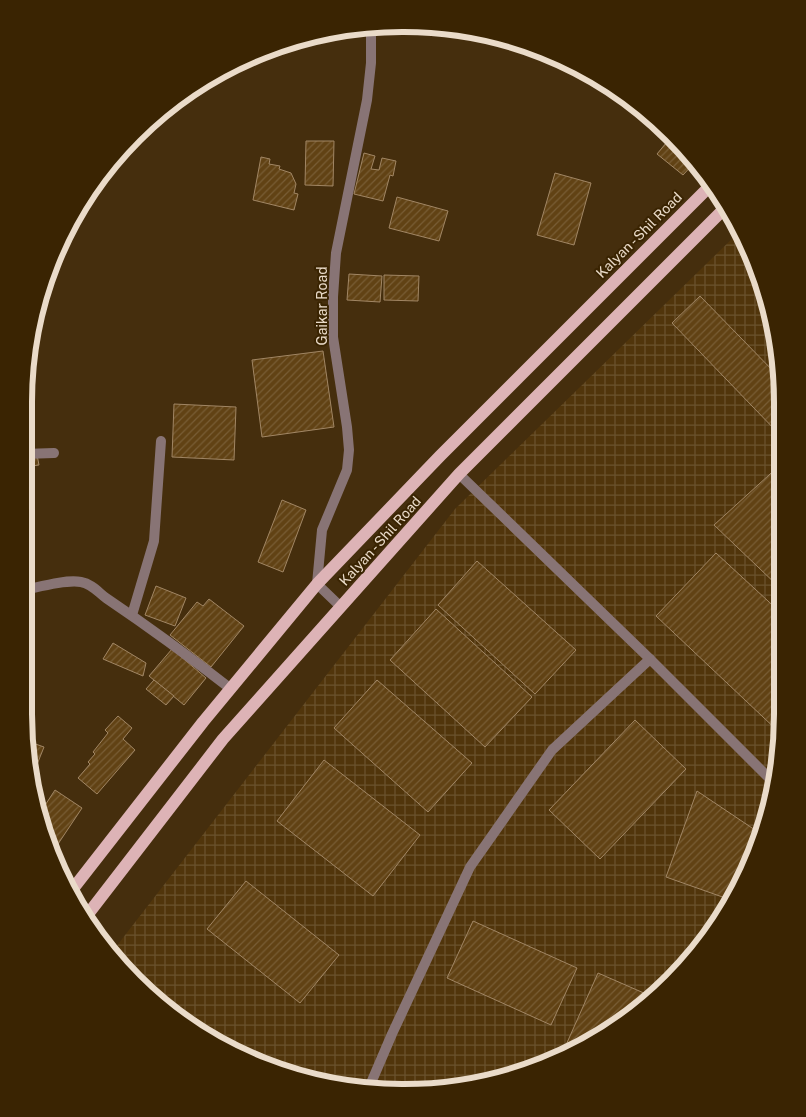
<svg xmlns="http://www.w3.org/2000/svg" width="806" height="1117" font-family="'Public Sans',sans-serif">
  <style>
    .industrial { fill: url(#industrial-grid) }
    .building { fill: url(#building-hatch); stroke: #a18664 }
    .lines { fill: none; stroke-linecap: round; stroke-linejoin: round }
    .lane { stroke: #887475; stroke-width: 10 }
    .street { stroke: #887475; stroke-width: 10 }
    .primary { stroke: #ddb3b6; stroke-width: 12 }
    .labels { text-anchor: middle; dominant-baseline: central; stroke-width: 4; stroke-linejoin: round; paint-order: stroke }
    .street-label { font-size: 14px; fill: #eadbc9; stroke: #3a2402 }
    .rim { fill: none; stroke: #eadbc9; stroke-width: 6 }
  </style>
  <defs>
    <pattern id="industrial-grid" width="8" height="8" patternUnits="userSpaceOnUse" patternTransform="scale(1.25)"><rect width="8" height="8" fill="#51350b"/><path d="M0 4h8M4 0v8" fill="none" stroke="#6a522d"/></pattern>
    <pattern id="building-hatch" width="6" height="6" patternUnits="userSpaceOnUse" patternTransform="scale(1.25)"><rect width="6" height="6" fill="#614214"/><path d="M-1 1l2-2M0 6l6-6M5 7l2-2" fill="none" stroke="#785d35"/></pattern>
  </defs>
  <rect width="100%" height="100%" fill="#452e0d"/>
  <polygon class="industrial" points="739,232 753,258 779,353 781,739 769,812 743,882 688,964 634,1015 548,1064 452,1090 353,1090 236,1054 153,999 112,952 455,509"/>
  <g class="building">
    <polygon points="671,137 695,162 683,175 657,154"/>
    <polygon points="306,141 334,141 333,186 305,185"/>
    <polygon points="364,153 375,156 371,169 379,170 382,158 396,161 393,176 390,175 383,201 354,194"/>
    <polygon points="261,157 270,159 269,164 280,166 279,169 291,173 296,184 294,193 298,194 294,210 253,200"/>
    <polygon points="555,173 591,183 574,245 537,235"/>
    <polygon points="397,197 448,211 439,241 389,228"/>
    <polygon points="349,274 382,276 380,302 347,300"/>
    <polygon points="384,275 419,276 418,301 384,300"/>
    <polygon points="700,296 779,377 779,434 672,323"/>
    <polygon points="323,351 334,427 262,437 252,360"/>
    <polygon points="174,404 236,407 234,460 172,457"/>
    <polygon points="37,455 39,465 24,467 24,456"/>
    <polygon points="780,465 780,588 714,525"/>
    <polygon points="24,495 28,537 24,537"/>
    <polygon points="282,500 306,510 283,572 258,562"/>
    <polygon points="716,553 781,613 781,734 656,616"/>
    <polygon points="477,561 576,650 535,694 438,605"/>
    <polygon points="156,586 186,598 175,626 145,615"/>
    <polygon points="209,599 244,626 211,667 170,635 197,602 203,606"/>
    <polygon points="436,609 532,697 485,747 390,660"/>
    <polygon points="113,643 146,663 143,676 103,659"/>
    <polygon points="172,649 206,678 184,705 149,676"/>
    <polygon points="154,680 174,696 166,705 146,689"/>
    <polygon points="377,680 472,763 428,812 334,728"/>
    <polygon points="118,716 132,728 123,739 135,750 97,794 78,778 90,764 88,762 95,754 93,752 108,733 105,730"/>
    <polygon points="635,720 686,769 600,859 549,810"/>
    <polygon points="27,741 44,747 32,777"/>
    <polygon points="324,760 420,835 373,896 277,821"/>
    <polygon points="55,790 82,808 54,850 38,816"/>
    <polygon points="697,791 761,834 743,882 731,900 666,877"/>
    <polygon points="246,881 339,955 300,1003 207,929"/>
    <polygon points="473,921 577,968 551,1025 447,978"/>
    <polygon points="598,973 653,997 634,1015 575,1049 566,1045"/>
  </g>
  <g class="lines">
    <polyline class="lane" points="368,1090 392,1034 470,867 552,750 650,659"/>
    <g class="street">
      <polyline points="24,454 54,453"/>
      <polyline points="459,474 650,659 774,783"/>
      <path d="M24 590C39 587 66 579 81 582 92 584 98 592 106 598 149 627 190 657 231 689"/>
      <polyline points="341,607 317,584 322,530 347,470 349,450 347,427 333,337 333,297 336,253 367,100 371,63 371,26"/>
      <polyline points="132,615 154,541 161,441"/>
    </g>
    <g class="primary">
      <polyline points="72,890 203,722 317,584 440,456 711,185"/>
      <polyline points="85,918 223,739 459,474 725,208"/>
    </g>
  </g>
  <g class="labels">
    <g class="street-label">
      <text transform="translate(639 235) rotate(-45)">Kalyan - Shil Road</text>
      <text transform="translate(322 306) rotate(-90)">Gaikar Road</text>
      <text transform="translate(380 541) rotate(-48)">Kalyan - Shil Road</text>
    </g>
  </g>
  <path d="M0 0H806V1117H0ZM402 32H404A370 370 0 0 1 774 402V714A370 370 0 0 1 404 1084H402A370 370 0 0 1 32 714V402A370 370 0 0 1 402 32Z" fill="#3a2402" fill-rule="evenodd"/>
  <path class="rim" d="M402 32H404A370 370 0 0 1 774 402V714A370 370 0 0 1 404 1084H402A370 370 0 0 1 32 714V402A370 370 0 0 1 402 32Z"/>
</svg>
